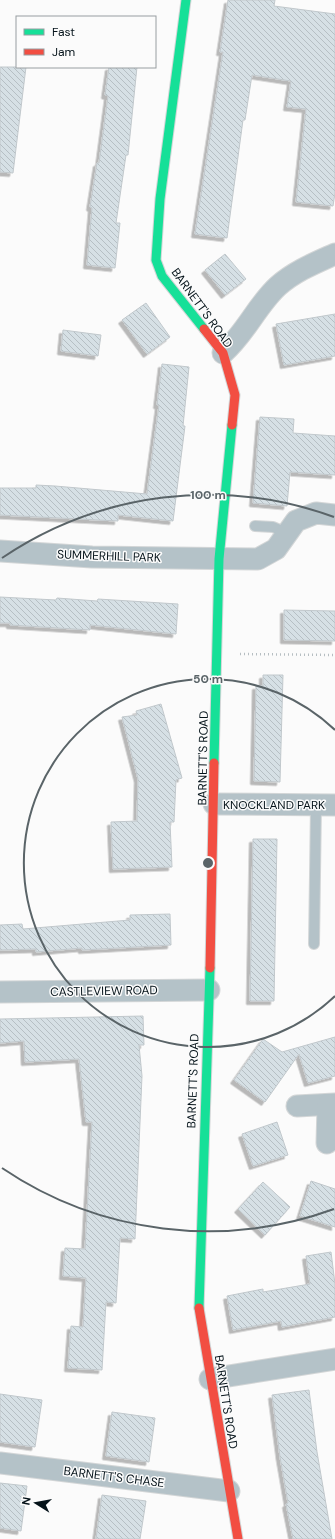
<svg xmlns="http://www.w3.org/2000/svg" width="335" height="1539" font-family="'DM Sans',sans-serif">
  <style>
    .building { fill: url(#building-back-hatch); stroke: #c1c8cc; filter: url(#shadow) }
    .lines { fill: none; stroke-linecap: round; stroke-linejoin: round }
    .lane-casing { stroke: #d3d6d7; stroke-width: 12 }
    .street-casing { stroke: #d3d6d7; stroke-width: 23 }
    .fast-casing { stroke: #d3d6d7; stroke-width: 11 }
    .jam-casing { stroke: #d3d6d7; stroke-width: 11 }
    .path { stroke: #b6bec2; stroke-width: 2.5; stroke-dasharray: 1 3; stroke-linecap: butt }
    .lane { stroke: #b4c2c8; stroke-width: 10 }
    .street { stroke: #b4c2c8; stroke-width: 21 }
    .fast { stroke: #16e098; stroke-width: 9 }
    .jam { stroke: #f24e42; stroke-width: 9 }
    .ring { fill: none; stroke: #5a6468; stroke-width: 2 }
    .labels { text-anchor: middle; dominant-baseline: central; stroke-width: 3; stroke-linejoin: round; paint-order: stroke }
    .street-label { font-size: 12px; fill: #041219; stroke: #fbfbfb }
    .centre { fill: #5a6468; stroke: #fbfbfb; stroke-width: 2 }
    .ring-label { font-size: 12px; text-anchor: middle; font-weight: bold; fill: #5a6468; stroke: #fbfbfb; stroke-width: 3; stroke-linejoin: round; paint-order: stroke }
  </style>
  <defs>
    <pattern id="building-back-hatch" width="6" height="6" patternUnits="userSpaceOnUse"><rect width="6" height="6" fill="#d6e0e5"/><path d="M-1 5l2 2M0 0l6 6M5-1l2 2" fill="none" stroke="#b6bfc4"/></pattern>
    <filter id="shadow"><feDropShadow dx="-3.5" dy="3.5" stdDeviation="0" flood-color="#0004"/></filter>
  </defs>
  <rect width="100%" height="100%" fill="#fbfbfb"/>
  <g class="building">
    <polygon points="228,0 275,0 274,6 335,14 335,193 333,206 296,202 306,109 287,107 291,81 252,75 245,120 243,120 227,238 195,234 223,52 220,52"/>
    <polygon points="0,67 26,67 13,173 0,172"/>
    <polygon points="109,67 137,67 128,155 126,155 116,223 120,223 115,268 87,265 92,208 90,207 97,163 99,163 108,96 105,95"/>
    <polygon points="225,254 246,279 225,295 205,270"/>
    <polygon points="146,303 170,337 147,354 122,320"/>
    <polygon points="335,314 335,356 284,365 276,324"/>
    <polygon points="63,330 101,335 98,356 61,351"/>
    <polygon points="162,364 189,367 183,426 185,426 173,521 118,515 118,521 0,515 0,488 36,488 36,485 55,486 147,494 159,405 157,405"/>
    <polygon points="260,417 294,419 293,433 335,436 335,475 290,472 287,506 253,503"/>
    <polygon points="0,597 56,600 57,598 97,601 98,599 178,604 176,634 90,625 90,630 10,625 10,623 0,623"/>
    <polygon points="284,610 335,611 335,641 284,640"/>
    <polygon points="263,675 283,675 280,782 254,781 256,686 263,686"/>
    <polygon points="161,704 182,778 176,780 174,822 170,822 172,867 113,869 111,822 137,821 138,779 122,717 137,715 136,711"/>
    <polygon points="253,839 277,839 274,1001 250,1001"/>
    <polygon points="170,914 171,945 82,950 82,948 36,952 36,949 0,950 0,925 22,924 23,929 130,920 130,915"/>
    <polygon points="143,1016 144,1045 139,1045 142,1076 135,1239 120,1238 116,1303 106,1302 102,1370 68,1368 71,1326 83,1327 86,1278 63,1276 65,1248 85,1249 92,1122 86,1122 79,1059 25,1062 24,1041 0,1043 0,1019"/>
    <polygon points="335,1037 335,1076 308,1083 299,1054 265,1102 234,1080 263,1039 282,1052"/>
    <polygon points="277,1122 288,1155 253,1166 242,1134"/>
    <polygon points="311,1181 335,1189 335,1227 300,1216"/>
    <polygon points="263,1182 290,1207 265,1235 238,1209"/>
    <polygon points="331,1252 335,1284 335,1317 282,1327 281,1321 233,1330 227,1296 263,1289 263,1292 310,1284 306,1256"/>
    <polygon points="309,1390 317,1452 332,1539 293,1539 286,1504 288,1503 280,1457 272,1395"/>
    <polygon points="0,1394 42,1400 35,1447 0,1442"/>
    <polygon points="112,1412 155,1418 149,1462 106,1456"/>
    <polygon points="0,1483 27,1486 21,1531 0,1528"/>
    <polygon points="102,1495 146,1501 140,1539 96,1539"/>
  </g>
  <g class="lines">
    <defs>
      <g id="lane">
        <polyline points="255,526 273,527 287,533"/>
        <polyline points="314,944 316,805"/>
      </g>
      <g id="street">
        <path d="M223 353C246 333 257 305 278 286 295 271 315 263 335 254"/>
        <polyline points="0,551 92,557 258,559 276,549 296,521 316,513 335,515"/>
        <polyline points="214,804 335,805"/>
        <polyline points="0,992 209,990"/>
        <polyline points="297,1106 335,1104"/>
        <polyline points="327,1143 328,1105"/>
        <polyline points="210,1379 335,1359"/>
        <polyline points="0,1463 229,1491"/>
      </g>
      <g id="fast">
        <polyline points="186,0 160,199 156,260 162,276 204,329"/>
        <polyline points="214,763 219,559 232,425"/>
        <polyline points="199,1308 210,968"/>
      </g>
      <g id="jam">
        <polyline points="204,329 223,353 235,395 232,425"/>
        <polyline points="210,968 214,763"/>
        <polyline points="199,1308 238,1539"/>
      </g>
    </defs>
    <use href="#lane" class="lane-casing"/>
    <use href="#street" class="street-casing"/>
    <use href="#fast" class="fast-casing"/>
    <use href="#jam" class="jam-casing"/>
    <polyline class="path" points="240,654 335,655"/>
    <use href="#lane" class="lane"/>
    <use href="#street" class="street"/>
    <use href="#fast" class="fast"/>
    <use href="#jam" class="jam"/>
  </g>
  <g class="ring">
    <path d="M335 996A184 184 0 1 1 335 730"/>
    <path d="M334 1209A368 368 0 0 1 2 1168M2 558A368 368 0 0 1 334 517"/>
  </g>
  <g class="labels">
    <g class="street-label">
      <text transform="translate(202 308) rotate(54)">BARNETT'S ROAD</text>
      <text transform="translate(109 556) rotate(2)">SUMMERHILL PARK</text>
      <text transform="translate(203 758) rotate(-89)">BARNETT'S ROAD</text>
      <text x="274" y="805">KNOCKLAND PARK</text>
      <text transform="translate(104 991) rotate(-1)">CASTLEVIEW ROAD</text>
      <text transform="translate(193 1081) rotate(-88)">BARNETT'S ROAD</text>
      <text transform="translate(226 1402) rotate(81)">BARNETT'S ROAD</text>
      <text transform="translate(114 1477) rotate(7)">BARNETT'S CHASE</text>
    </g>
  </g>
  <circle cx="208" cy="863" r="6" class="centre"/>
  <g class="ring-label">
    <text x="208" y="499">100 m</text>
    <text x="208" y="683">50 m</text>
  </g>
  <rect x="16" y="16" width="140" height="52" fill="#fbfbfb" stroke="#989ea1"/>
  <rect x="24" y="29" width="20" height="6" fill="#16e098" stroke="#989ea1"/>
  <text x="52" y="36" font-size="12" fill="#041219">Fast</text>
  <rect x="24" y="49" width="20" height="6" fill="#f24e42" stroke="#989ea1"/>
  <text x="52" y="56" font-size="12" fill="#041219">Jam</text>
  <g transform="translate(36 1503) rotate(281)" stroke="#fbfbfb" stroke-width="3" paint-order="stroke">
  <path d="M0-3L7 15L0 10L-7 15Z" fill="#041219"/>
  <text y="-6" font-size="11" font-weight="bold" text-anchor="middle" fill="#041219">N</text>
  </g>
</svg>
